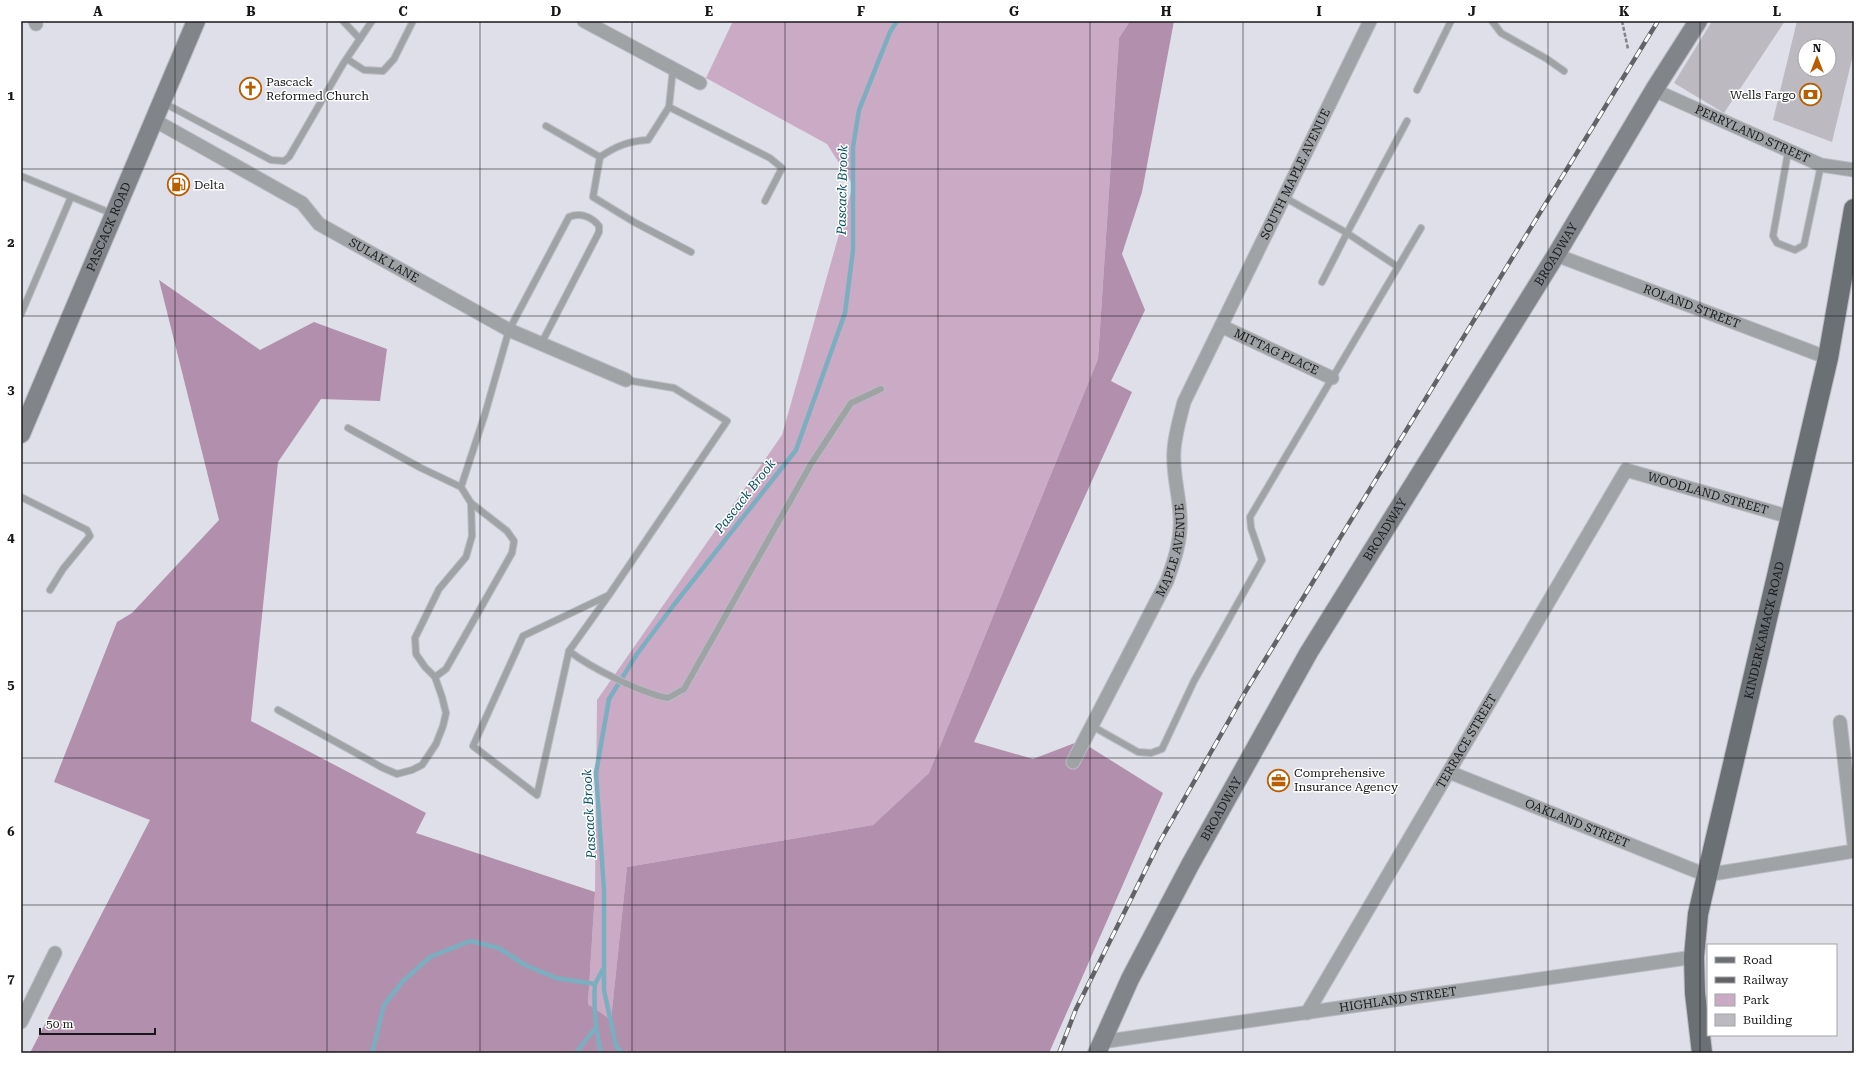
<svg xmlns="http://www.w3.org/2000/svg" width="1875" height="1074" font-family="'Roboto Serif',serif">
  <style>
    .green { fill: #cbaac6 }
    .forest { fill: #b28fad }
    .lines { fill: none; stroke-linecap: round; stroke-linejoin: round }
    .stream { stroke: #7baebf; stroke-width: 4.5 }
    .building { fill: #bcb9c1; fill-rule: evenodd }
    .lane-casing { stroke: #babbc3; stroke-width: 8 }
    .street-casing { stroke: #babbc3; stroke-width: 15 }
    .secondary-casing { stroke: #babbc3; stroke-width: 20 }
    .primary-casing { stroke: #babbc3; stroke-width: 22 }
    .path { stroke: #818288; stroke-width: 2.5; stroke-dasharray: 4 2; stroke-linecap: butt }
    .lane { stroke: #a0a3a6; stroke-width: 6 }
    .street { stroke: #a0a3a6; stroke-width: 13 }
    .secondary { stroke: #818589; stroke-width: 18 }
    .primary { stroke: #6b7075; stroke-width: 20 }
    .rail-casing { stroke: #626267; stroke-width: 4.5 }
    .rail { stroke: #fff; stroke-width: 3; stroke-dasharray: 9; stroke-linecap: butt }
    .grid { fill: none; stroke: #18181b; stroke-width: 1; stroke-opacity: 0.55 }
    .labels { text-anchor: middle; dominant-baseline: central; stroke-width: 3; stroke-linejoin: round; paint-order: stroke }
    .poi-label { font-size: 12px; fill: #18181b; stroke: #fff; text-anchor: start }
    .street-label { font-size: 12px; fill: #18181b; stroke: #fff }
    .water-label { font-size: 13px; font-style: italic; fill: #024e60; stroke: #fff }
    .neatline { fill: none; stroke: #18181b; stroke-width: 1.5 }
    .grid-label { font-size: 13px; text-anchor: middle; font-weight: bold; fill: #18181b }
  </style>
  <rect width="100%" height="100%" fill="#dedfe8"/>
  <polygon class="green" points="733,21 1130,21 1119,38 1098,359 929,773 873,825 627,867 611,1021 588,1004 595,892 597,700 782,435 853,185 827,144 706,78"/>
  <polygon class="forest" points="1130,21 1174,21 1142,192 1122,254 1145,310 1111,381 1132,392 974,742 1033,759 1080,741 1163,793 1049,1053 30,1053 150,820 54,782 117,622 132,613 219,520 159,280 260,350 314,322 387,349 380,401 321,399 278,462 251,721 426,813 416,833 595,892 588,1004 611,1020 627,867 873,825 929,773 1098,359 1119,38"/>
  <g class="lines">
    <g class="stream">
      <path d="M595 984C593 1008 596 1030 601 1053"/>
      <polyline points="372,1053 384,1005 403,981 430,957 470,941 499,948 525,965 556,978 595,984 603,969"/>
      <polyline points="576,1053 595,1028"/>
      <polyline points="622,1053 616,1046 604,990 604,890 596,773 609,699 637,654 673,606 796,450 845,313 853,250 853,147 859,110 890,32 897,21"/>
    </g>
  </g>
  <g class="building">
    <polygon points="1712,21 1785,21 1724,113 1674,83"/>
    <path d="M1797 21H1854V51L1832 142 1773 120ZM1805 46H1829V70H1805Z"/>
  </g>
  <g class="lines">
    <defs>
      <g id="lane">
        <polyline points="343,21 360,39"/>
        <polyline points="1492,21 1501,33 1547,59 1564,71"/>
        <polyline points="347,59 364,70 383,71 394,59 413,21"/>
        <polyline points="673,68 669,107 770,158 782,168 765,201"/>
        <polyline points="1417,90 1451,21"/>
        <polyline points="164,103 271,160 284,161 289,157 343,64 372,21"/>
        <polyline points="1407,121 1347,233 1398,267 1421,228"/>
        <path d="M546 126 600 157C616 146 629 141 648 140L669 107"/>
        <polyline points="1788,152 1773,236 1777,243 1795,250 1804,245 1821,165"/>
        <polyline points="600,157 593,197 634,222 691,252"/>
        <polyline points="21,176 113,214"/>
        <polyline points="1284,197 1347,233 1322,282"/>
        <polyline points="21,314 71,197"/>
        <polyline points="348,428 421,468 461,487"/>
        <polyline points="21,497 87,530 90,536 63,569 50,590"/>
        <polyline points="609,595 523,636 473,746 537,795 569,651 609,595 727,421 674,388 626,380"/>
        <path d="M569 651C591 668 641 693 668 698L684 689 811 464 851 403 881 389"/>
        <path d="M435 677 446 669 512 553 514 541 507 531 471 503 461 487 485 414 509 330 569 217C580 212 592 217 599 226V232L541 344"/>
        <polyline points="278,710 383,768 397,774 412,770 422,765 436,744 443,726 446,713 442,697 435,677 425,667 416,654 415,638 439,589 466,557 472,536 471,503"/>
        <polyline points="1092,726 1138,752 1151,753 1162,749 1194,681 1262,560 1251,528 1250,517 1398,267"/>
      </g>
      <g id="street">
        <polyline points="35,21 36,24"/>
        <polyline points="584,21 700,83"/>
        <path id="s1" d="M1654 90 1821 165 1854 170"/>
        <path id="s2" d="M154 120 302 203 319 224 509 330 626 380"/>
        <path id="s3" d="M1556 255 1828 358"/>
        <path id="s4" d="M1221 326 1332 378"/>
        <polyline points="1840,722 1854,844"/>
        <path id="s5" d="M1073 762 1167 581C1175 559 1182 538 1180 515 1179 493 1172 472 1174 450 1175 434 1180 418 1184 402L1370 21"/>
        <path id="s6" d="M1449 772 1706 875 1854 851"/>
        <path id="s7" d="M1307 1013 1626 470 1790 517"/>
        <polyline points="21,1022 55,953"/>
        <path id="s8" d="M1101 1042 1694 957"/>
      </g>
      <g id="secondary">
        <path id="s9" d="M21 434 196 21"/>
        <path id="s10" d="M1097 1053 1130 979 1190 865 1309 652 1556 255 1654 90 1698 21"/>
      </g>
      <g id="primary">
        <path id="s11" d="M1702 1053 1695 993 1694 957 1698 914 1828 358 1854 209"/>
      </g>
    </defs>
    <use href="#lane" class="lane-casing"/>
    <use href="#street" class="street-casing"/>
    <use href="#secondary" class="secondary-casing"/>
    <use href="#primary" class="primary-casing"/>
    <polyline class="path" points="1622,21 1628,49"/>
    <use href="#lane" class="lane"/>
    <use href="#street" class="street"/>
    <use href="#secondary" class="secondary"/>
    <use href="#primary" class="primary"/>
    <defs>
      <polyline id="rail" points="1059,1053 1076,1009 1159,843 1247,689 1658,21"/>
    </defs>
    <use href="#rail" class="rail-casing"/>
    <use href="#rail" class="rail"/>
  </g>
  <path class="grid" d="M175 21V1053M327 21V1053M480 21V1053M632 21V1053M785 21V1053M938 21V1053M1090 21V1053M1243 21V1053M1395 21V1053M1548 21V1053M1700 21V1053M21 169H1854M21 316H1854M21 463H1854M21 611H1854M21 758H1854M21 905H1854"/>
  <defs>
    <symbol id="church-ring" viewBox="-11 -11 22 22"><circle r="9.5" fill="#fff" stroke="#b85d00" stroke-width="1.5"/><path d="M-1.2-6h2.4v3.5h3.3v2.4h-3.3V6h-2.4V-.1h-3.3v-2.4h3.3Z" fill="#b85d00"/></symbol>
    <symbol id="bank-ring" viewBox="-11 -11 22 22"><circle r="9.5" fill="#fff" stroke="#b85d00" stroke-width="1.5"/><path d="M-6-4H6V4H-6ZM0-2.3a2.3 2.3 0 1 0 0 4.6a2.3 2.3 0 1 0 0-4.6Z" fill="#b85d00"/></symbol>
    <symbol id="fuel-ring" viewBox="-11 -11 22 22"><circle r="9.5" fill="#fff" stroke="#b85d00" stroke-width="1.5"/><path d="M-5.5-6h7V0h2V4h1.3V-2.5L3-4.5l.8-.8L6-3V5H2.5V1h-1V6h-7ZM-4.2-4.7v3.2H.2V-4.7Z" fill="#b85d00"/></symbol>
    <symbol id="office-ring" viewBox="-11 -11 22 22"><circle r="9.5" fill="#fff" stroke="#b85d00" stroke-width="1.5"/><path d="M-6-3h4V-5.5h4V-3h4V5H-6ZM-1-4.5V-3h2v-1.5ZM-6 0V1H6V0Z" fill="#b85d00"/></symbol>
  </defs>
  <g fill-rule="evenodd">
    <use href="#church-ring" x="238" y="76" width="25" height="25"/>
    <use href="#bank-ring" x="1798" y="82" width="25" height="25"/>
    <use href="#fuel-ring" x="166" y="172" width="25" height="25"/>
    <use href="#office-ring" x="1266" y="768" width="25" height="25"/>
  </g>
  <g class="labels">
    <g class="poi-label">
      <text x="266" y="82">Pascack<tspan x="266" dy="14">Reformed Church</tspan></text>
      <text x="1796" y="95" text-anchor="end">Wells Fargo</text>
      <text x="194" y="185">Delta</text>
      <text x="1294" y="773">Comprehensive<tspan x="1294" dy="14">Insurance Agency</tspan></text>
    </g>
    <g class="street-label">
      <text stroke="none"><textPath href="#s1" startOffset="108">PERRYLAND STREET</textPath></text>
      <text stroke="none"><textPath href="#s5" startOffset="640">SOUTH MAPLE AVENUE</textPath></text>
      <text stroke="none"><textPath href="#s9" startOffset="225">PASCACK ROAD</textPath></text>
      <text stroke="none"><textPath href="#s10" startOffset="922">BROADWAY</textPath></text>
      <text stroke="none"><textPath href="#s2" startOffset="271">SULAK LANE</textPath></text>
      <text stroke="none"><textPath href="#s3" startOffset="145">ROLAND STREET</textPath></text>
      <text stroke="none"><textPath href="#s4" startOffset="61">MITTAG PLACE</textPath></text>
      <text stroke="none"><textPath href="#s7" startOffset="715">WOODLAND STREET</textPath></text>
      <text stroke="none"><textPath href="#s10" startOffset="598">BROADWAY</textPath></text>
      <text stroke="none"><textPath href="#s5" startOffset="235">MAPLE AVENUE</textPath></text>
      <text stroke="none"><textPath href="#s11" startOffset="431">KINDERKAMACK ROAD</textPath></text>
      <text stroke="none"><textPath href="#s7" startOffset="315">TERRACE STREET</textPath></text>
      <text stroke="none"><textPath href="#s10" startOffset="274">BROADWAY</textPath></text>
      <text stroke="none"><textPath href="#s6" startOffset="138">OAKLAND STREET</textPath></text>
      <text stroke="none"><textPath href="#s8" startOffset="300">HIGHLAND STREET</textPath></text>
    </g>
    <g class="water-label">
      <text transform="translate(842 190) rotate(-89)">Pascack Brook</text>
      <text transform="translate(745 496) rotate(-52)">Pascack Brook</text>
      <text transform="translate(589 814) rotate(-93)">Pascack Brook</text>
    </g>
  </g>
  <rect width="1875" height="1074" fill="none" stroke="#ffffff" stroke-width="44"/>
  <rect x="1707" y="944" width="130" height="92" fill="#ffffff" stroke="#a3a3a4"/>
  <rect x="1715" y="957" width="20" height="6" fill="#6b7075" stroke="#a3a3a4"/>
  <text x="1743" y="964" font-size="12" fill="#18181b">Road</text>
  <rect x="1715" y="977" width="20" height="6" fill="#626267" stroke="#a3a3a4"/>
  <text x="1743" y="984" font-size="12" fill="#18181b">Railway</text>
  <rect x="1715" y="994" width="20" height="12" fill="#cbaac6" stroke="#a3a3a4"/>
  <text x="1743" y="1004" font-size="12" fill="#18181b">Park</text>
  <rect x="1715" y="1014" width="20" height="12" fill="#bcb9c1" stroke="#a3a3a4"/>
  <text x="1743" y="1024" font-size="12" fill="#18181b">Building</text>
  <g transform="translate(1817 58)"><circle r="19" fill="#ffffff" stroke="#a3a3a4"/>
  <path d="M0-3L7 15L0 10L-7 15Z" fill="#b85d00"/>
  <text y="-6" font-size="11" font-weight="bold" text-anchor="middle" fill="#18181b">N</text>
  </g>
  <path d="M40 1028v6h115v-6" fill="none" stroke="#18181b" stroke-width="2"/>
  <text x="46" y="1028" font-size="12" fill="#18181b" stroke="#ffffff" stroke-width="3" paint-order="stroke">50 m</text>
  <rect x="22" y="22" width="1831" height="1030" class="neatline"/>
  <g class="grid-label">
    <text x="98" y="16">A</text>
    <text x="251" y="16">B</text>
    <text x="403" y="16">C</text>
    <text x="556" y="16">D</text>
    <text x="709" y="16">E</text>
    <text x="861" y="16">F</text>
    <text x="1014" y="16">G</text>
    <text x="1166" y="16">H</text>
    <text x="1319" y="16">I</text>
    <text x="1472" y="16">J</text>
    <text x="1624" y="16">K</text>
    <text x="1777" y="16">L</text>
    <text x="11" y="100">1</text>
    <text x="11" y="247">2</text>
    <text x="11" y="394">3</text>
    <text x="11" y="542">4</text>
    <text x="11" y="689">5</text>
    <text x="11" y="836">6</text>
    <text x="11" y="983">7</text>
  </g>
</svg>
